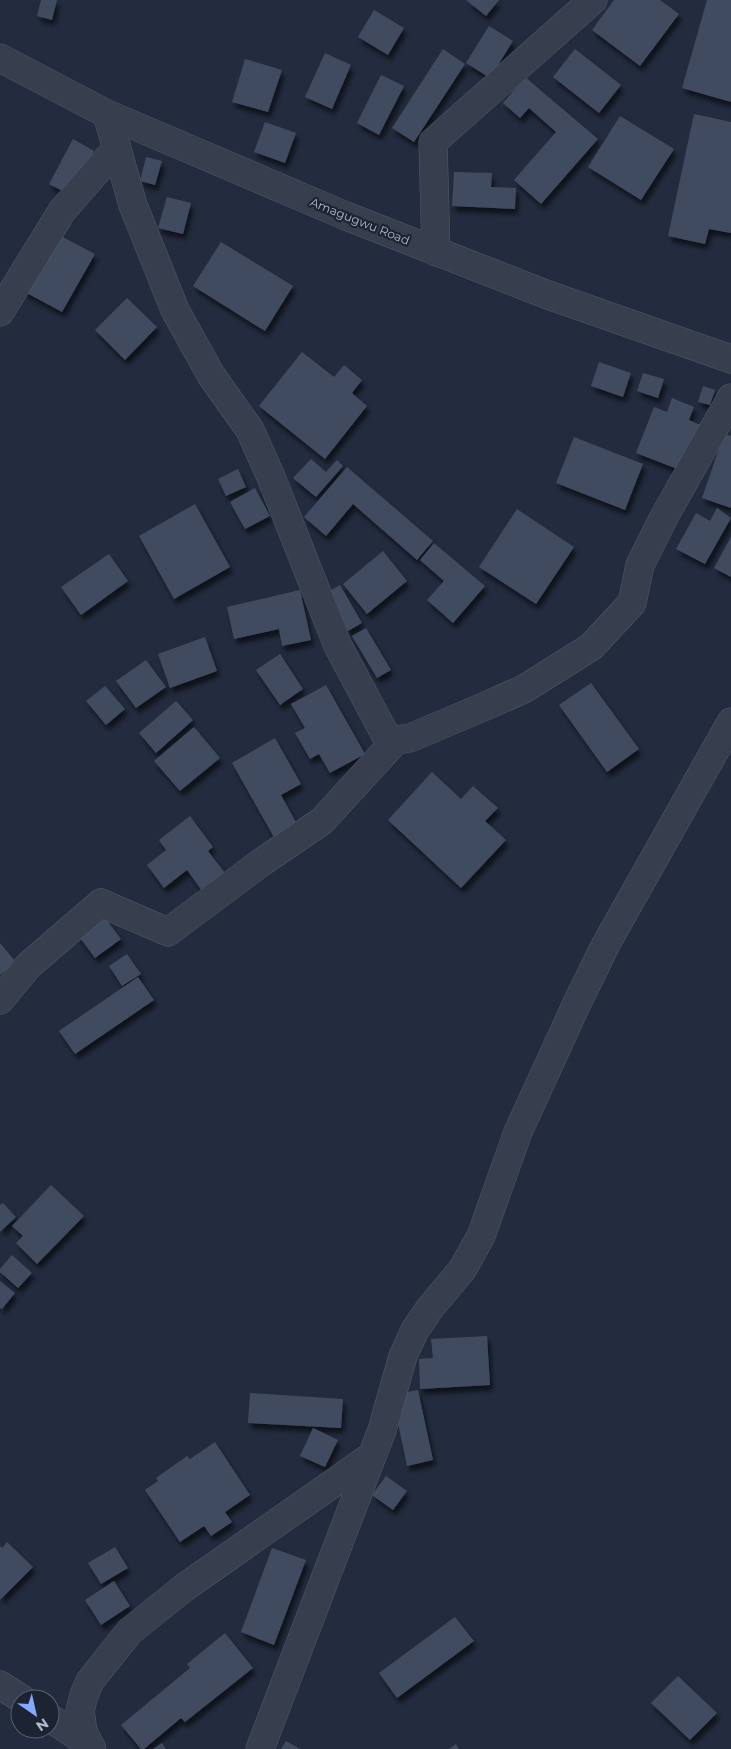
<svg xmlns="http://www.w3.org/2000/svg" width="731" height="1749" font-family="Montserrat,sans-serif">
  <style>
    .building { fill: #414c61; filter: url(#shadow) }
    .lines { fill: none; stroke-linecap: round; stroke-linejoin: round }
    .street-casing { stroke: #525a69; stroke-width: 29 }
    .street { stroke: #373f4e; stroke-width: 28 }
    .labels { text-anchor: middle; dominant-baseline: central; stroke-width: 4.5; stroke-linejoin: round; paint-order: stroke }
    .street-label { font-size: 12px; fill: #b3baca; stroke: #1c2433 }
  </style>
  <defs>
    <filter id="shadow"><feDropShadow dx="3" dy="5.5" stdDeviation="2.5" flood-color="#0009"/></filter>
  </defs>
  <rect width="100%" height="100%" fill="#232c3f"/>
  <g class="building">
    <polygon points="41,0 57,0 52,20 37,16"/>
    <polygon points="466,0 499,0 486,16"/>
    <polygon points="614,0 660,0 679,14 640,66 592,30"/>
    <polygon points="707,0 731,0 731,102 682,88"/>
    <polygon points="374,10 404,28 388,55 358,37"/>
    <polygon points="489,26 513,41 490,78 466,63"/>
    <polygon points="443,49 465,64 414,142 392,128"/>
    <polygon points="575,49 621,85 599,113 553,77"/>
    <polygon points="325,53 351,65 332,109 305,97"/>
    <polygon points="245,59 282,70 268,112 232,102"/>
    <polygon points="381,75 404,86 379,135 357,123"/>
    <polygon points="525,77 598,139 541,204 514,180 556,132 529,108 520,118 503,103"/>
    <polygon points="694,114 731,122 731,233 709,229 705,244 668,236"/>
    <polygon points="620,116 674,149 641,200 588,167"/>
    <polygon points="265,122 296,133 285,163 254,152"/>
    <polygon points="73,139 94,151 70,195 49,184"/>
    <polygon points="146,157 162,161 155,185 140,181"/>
    <polygon points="454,172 492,173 491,187 516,188 515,209 452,206"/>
    <polygon points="167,197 191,203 183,234 158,228"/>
    <polygon points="55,233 95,254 62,312 23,291"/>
    <polygon points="221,242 293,286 265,331 193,286"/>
    <polygon points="127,298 157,327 125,360 95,330"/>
    <polygon points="302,352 334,377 344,365 362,380 352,393 367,406 325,459 259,406"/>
    <polygon points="599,362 631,373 623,397 591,386"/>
    <polygon points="643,373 664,379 658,398 637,391"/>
    <polygon points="703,386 715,390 710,405 698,402"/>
    <polygon points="672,398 694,407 689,420 703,426 685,472 636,453 654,407 667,412"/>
    <polygon points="724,434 731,436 731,508 702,498"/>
    <polygon points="574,437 643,464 625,510 556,483"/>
    <polygon points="311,459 326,472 337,460 343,466 316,497 293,478"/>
    <polygon points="347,467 433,541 417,560 353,504 326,536 304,517"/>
    <polygon points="238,469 246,487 226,496 218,479"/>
    <polygon points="255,488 270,516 245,529 230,502"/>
    <polygon points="195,504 230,567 174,599 139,536"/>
    <polygon points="717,508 731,518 705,564 676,549 696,513 710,521"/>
    <polygon points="517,509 574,547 536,604 479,567"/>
    <polygon points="731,537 731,577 714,568"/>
    <polygon points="434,543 485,586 453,623 427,600 444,581 420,560"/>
    <polygon points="383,551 407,581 367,614 343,584"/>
    <polygon points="109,554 128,581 81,615 61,587"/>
    <polygon points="340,585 362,623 348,631 326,593"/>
    <polygon points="300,590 311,640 282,646 279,629 234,639 227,607"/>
    <polygon points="366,628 391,670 377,678 352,636"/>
    <polygon points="205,637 217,671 170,688 158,654"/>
    <polygon points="280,654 303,689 280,705 256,670"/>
    <polygon points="146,660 166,687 136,708 116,681"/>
    <polygon points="591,683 639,749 607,772 559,705"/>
    <polygon points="326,685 365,754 330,773 319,754 310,759 295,733 305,728 291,704"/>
    <polygon points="105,686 125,709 106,725 86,701"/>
    <polygon points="176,701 193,720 156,753 139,733"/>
    <polygon points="194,727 220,758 180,791 154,761"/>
    <polygon points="275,738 301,784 281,795 298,826 275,839 232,763"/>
    <polygon points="432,772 461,799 473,786 498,808 485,821 506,840 461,888 388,820"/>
    <polygon points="190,816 213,847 208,851 228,877 205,895 187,870 164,888 147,865 166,850 159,840"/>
    <polygon points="103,915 121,939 95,958 77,934"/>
    <polygon points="0,943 16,962 0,975"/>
    <polygon points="127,954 141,974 122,986 109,966"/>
    <polygon points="138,977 154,1000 75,1054 59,1031"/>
    <polygon points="51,1185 84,1216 37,1264 16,1243 23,1236 12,1226"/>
    <polygon points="3,1203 16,1217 0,1232 0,1205"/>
    <polygon points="12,1255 32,1273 18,1288 0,1272 0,1269"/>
    <polygon points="0,1281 15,1293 2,1309 0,1308"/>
    <polygon points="487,1336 490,1385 420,1389 419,1359 433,1358 431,1339"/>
    <polygon points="418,1390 433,1460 407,1466 392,1395"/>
    <polygon points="250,1393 343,1399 341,1428 248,1423"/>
    <polygon points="313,1428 338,1440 325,1467 300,1456"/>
    <polygon points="215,1442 250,1495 225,1512 232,1522 211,1536 204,1526 180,1542 145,1490 158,1481 156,1478 187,1456 190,1459"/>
    <polygon points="386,1476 407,1491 393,1510 372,1495"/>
    <polygon points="7,1542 33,1567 0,1600 0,1546 2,1548"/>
    <polygon points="115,1547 128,1568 101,1584 88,1563"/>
    <polygon points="272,1548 306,1560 274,1645 241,1632"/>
    <polygon points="114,1581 130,1606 101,1625 85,1600"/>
    <polygon points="455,1617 474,1641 397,1698 379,1673"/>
    <polygon points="225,1633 253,1668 185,1722 181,1718 144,1749 141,1749 121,1725 190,1668 187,1664"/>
    <polygon points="678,1676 717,1713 690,1740 651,1703"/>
    <polygon points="286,1741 300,1749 281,1749"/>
    <polygon points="162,1743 166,1749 153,1749"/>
    <polygon points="456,1744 459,1749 449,1749"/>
  </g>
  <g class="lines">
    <defs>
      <g id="street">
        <polyline points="0,58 107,114 346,216 548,295 731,359"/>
        <polyline points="107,114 133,205 175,310 211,375 250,430 271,477 338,646 386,736 396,740 410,738 481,708 524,689 591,647 632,603 640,565 664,517 731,398"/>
        <polyline points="436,252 433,142 593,0"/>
        <polyline points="0,312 62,211 117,148"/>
        <polyline points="0,1000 28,966 101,903 168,932 259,864 322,821 396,740"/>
        <polyline points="0,1685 22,1699"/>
        <polyline points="50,1718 89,1744 92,1749"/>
        <polyline points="89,1744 83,1731 80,1711 84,1695 90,1681 130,1631 185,1587 372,1456"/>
        <polyline points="260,1749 382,1430 403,1356 415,1330 430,1308 462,1270 481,1236 518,1132 578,1001 606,944 731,722"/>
      </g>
    </defs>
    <use href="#street" class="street-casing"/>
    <use href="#street" class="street"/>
  </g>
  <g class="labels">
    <g class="street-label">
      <text transform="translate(360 221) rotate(22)">Amagugwu Road</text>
    </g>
  </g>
  <g transform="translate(35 1714) rotate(146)"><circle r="24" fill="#1c2433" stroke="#58606f"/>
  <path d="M0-4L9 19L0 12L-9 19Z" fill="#84aafd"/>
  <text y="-8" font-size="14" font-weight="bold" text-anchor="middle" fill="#b3baca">N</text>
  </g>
</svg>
